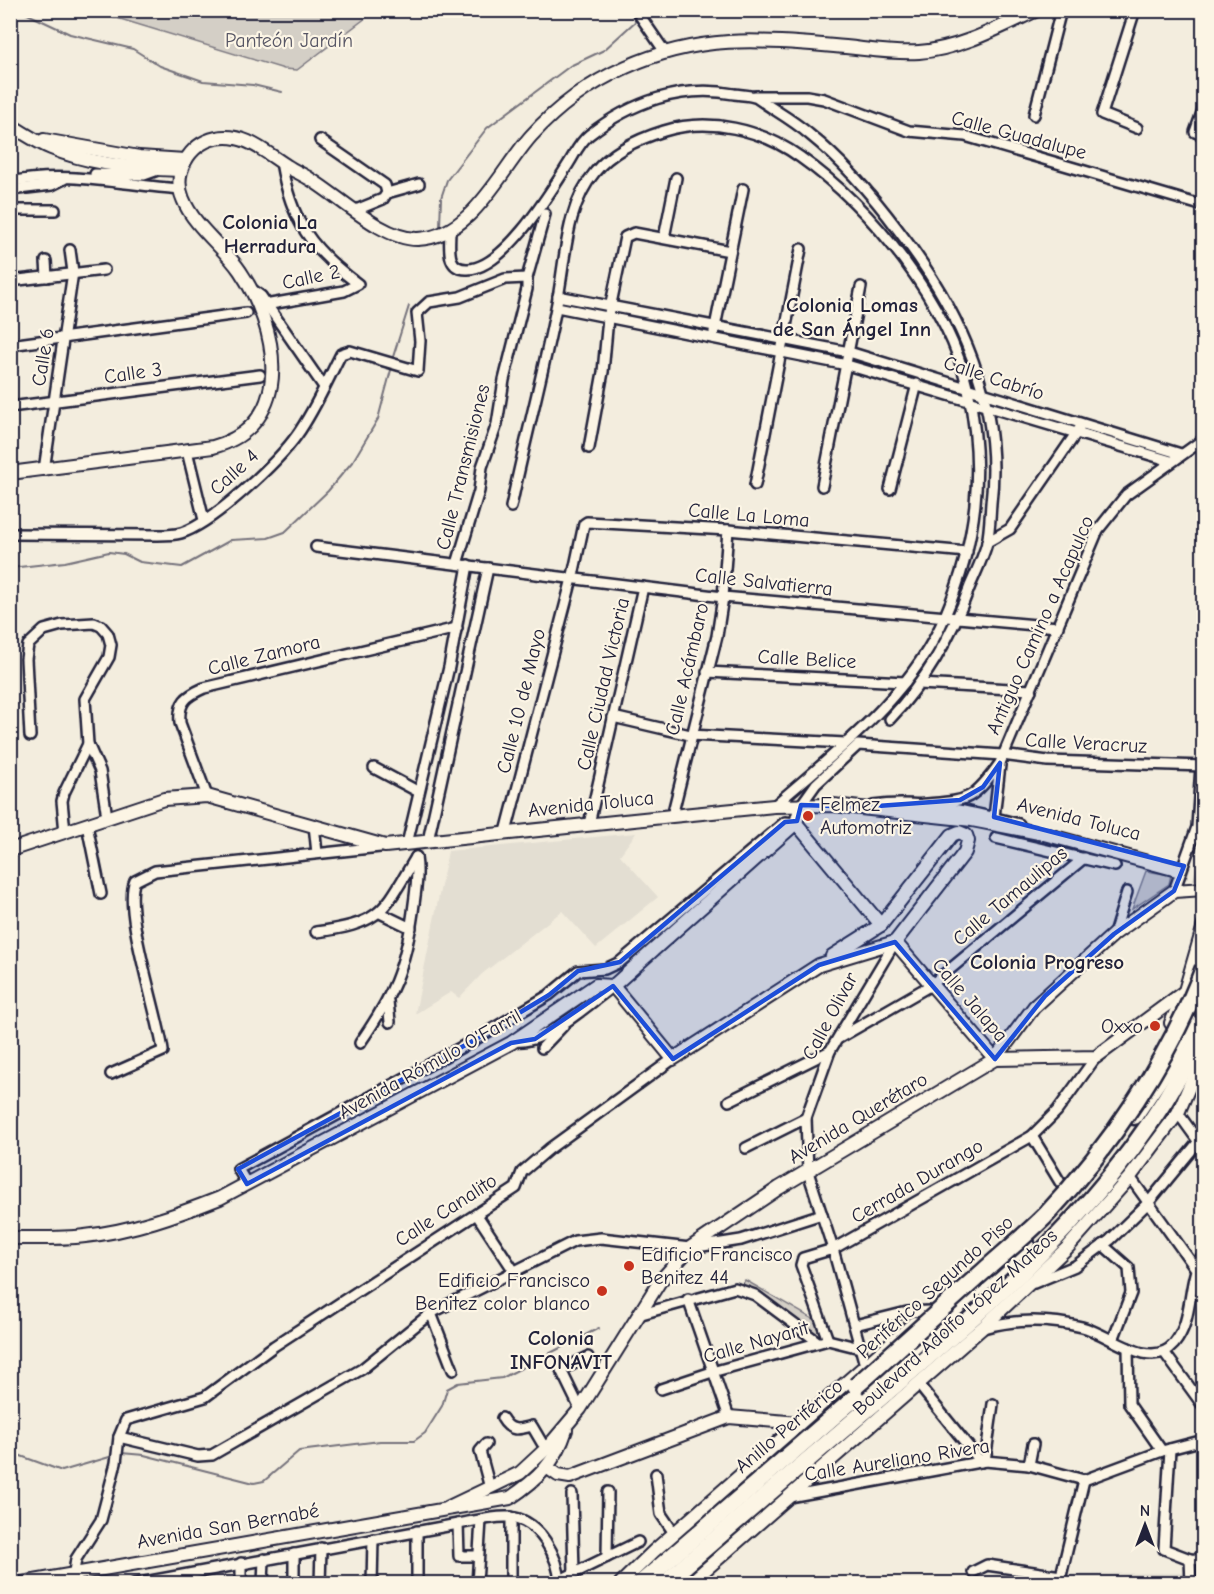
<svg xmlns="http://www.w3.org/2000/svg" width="1214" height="1594" font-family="'Comic Neue',sans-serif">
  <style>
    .built { fill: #e3ded2 }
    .green { fill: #d4cfc6; stroke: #7b7880; stroke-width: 1.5 }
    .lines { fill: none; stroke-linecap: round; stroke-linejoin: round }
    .stream { stroke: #75727b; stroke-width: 2 }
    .secondary-tunnel { stroke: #c9c4bd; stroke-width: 12; stroke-dasharray: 12 6; stroke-linecap: butt }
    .street-casing { stroke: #22223b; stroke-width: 14 }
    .secondary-casing { stroke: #22223b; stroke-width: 16 }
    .highway-casing { stroke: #22223b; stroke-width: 21 }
    .street { stroke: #fcf5e5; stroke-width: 9 }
    .secondary { stroke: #fcf5e5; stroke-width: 12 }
    .highway { stroke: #fcf5e5; stroke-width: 16 }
    .highway-bridge-casing { stroke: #22223b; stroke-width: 21; stroke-linecap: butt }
    .highway-bridge { stroke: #fcf5e5; stroke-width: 16 }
    .marked { fill: #1d4ed8; fill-opacity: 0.2; stroke: #1d4ed8; stroke-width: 4.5; stroke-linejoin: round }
    .poi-dot { fill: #c8321e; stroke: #fcf5e5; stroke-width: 2 }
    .labels { text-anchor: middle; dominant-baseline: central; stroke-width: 4.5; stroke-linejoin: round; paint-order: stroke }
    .park-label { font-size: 20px; fill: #575665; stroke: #fcf5e5 }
    .street-label { font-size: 20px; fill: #22223b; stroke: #fcf5e5 }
    .poi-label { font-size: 20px; fill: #22223b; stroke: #fcf5e5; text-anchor: start }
    .neighbourhood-label { font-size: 21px; font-weight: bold; fill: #22223b; stroke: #fcf5e5 }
  </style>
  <rect width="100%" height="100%" fill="#f3edde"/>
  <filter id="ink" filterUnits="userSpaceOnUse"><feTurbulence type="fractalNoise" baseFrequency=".0167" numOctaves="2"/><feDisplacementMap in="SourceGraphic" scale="12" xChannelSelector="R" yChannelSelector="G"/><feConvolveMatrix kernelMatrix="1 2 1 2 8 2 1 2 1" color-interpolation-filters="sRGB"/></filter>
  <g filter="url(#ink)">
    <g class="built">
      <polygon points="636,833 620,855 658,897 596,948 562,911 482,974 459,998 451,992 415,1014 448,851"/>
      <polygon points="1187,1573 1187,1583 1063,1584 1064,1574"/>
    </g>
    <g class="green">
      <polygon points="94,11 375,11 297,70 284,69"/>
      <polygon points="1146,871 1171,875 1169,884 1132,909"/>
      <polygon points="745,1280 818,1322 825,1347 814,1344 749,1296 738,1292"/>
    </g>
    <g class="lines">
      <g class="stream">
        <polyline points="19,10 70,34 133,49 160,66 203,81 253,85 282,92"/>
        <polyline points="642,16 650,10"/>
        <polyline points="440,226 441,198 447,180 487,128 570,66 604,50 638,19"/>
        <polyline points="393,357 409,306"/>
        <polyline points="10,568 65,562 109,552 124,554 140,562 182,567 231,540 268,538 285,532 328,491 353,461 378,419 391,370"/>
        <polyline points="10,1452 62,1471 113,1456"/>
        <polyline points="121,1453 144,1455 254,1483 264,1481 299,1451 380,1441 414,1441 425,1433 442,1406 447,1389 458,1383 502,1378 599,1328"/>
      </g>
      <polyline class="secondary-tunnel" points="1177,870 1204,876"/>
      <defs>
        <g id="street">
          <polyline points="636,10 665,52"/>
          <polyline points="1135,10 1102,114 1137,128"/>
          <polyline points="755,96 807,96 824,99 909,131 965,136 1204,206"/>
          <polyline points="1204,107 1195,132 1204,135"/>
          <polyline points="1034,115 1061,10"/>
          <polyline points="320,140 385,185 387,193 383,199 356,210"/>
          <polyline points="95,174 144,175 158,170"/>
          <path d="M10 182C67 170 123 185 180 189"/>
          <polyline points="10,190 52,185 64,179"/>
          <polyline points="387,193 419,184"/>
          <polyline points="10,210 55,210"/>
          <path d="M450 230C450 246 445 270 468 269 505 268 551 191 569 163 575 153 580 142 589 135 631 102 682 84 734 94 741 95 752 95 757 98 774 110 793 120 809 134 844 162 873 196 899 231 960 310 1003 401 991 503 990 516 990 530 987 543 983 558 976 572 970 586 952 635 926 681 890 719"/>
          <polyline points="664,238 676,178"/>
          <polyline points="46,261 47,277"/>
          <polyline points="10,281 104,270"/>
          <polyline points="253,290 261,296 324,387"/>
          <polyline points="558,296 849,352 1181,454"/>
          <path d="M265 305 344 291 358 284C311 249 291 221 281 162"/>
          <polyline points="557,307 847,365 1171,461"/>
          <polyline points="714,332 743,189"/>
          <polyline points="10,345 246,313"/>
          <polyline points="10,407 260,375"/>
          <polyline points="589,448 603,372 608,318 625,237 634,233 730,251"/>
          <polyline points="187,451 204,520"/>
          <polyline points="44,470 73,272 70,250"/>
          <polyline points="755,485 801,249"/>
          <polyline points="822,486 861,287"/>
          <polyline points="890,489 917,384"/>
          <path d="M511 507C525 440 543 374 556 308 566 263 564 208 595 172 612 151 638 139 664 131 709 117 761 129 800 157 871 207 949 303 968 390 985 470 977 541 945 616 912 695 837 751 774 806"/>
          <path d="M10 534 158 535C165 535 174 535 181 533 212 524 278 462 297 435 315 410 327 381 341 354L350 351 418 371 420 341 417 313 429 302 460 297 505 279 527 278"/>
          <polyline points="987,542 1010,529 1079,429"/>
          <polyline points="316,547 723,597 1058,627"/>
          <polyline points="457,564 479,491 482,467 497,424 504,380 527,289 527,278 545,214"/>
          <polyline points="707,672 905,682"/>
          <polyline points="919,684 1031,690"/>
          <polyline points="613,717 690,735 845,743"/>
          <polyline points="30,736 26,659 28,645 44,630 62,625 94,623 101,626 108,634 111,645 109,657 85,699 88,744 100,771 107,817"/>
          <polyline points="374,768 419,792"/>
          <path d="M207 796 180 723C178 702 186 696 204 688L457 628"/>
          <polyline points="801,805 816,784 858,745 1002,755 1048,761 1204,766"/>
          <path d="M916 805C966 800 970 805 1000 763L1098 530 1126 495 1204 439"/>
          <path d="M873 806C921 799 973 812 1019 824"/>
          <polyline points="672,816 717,636 723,597 728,530"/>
          <polyline points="994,817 1000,765"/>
          <polyline points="589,824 643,587"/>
          <polyline points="87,825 101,894"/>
          <polyline points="314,825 317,853"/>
          <polyline points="65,832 62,801 64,793 88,744"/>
          <polyline points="506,832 574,571 584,524 587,522 728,530 967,552"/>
          <polyline points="996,838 1115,866"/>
          <polyline points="428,841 488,568"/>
          <polyline points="407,844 449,667 468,565"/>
          <polyline points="1174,891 1197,827 1201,766"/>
          <polyline points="380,913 411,928"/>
          <path d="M316 932C383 923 383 912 416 857"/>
          <polyline points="1114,934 1127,892"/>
          <polyline points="388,1001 390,1022"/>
          <polyline points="839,1038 931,985 1084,858"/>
          <path d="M516 1041C545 1045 590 1003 613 986"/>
          <path d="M360 1043C392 997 405 969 413 912 415 894 419 876 416 857"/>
          <polyline points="542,1048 563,1026"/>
          <path d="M111 1074 163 1051C159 1016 122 909 135 881L155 871 380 847"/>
          <polyline points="729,1101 830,1051"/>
          <polyline points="1178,1113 1204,1149"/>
          <polyline points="1032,1136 1063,1187"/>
          <polyline points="746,1148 806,1118"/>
          <polyline points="1130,1177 1204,1280"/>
          <polyline points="247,1184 238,1169 471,1042 549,995 578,971 605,969 620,962 785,822 796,823"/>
          <polyline points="477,1215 514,1271"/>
          <polyline points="1103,1245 1129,1268 1131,1293 1113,1340"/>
          <polyline points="1034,1283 1075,1266 1110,1240 1149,1202 1204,1135"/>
          <polyline points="688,1299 729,1417"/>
          <polyline points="431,1313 453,1370"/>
          <polyline points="638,1315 735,1288 755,1295 818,1342"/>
          <polyline points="855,1325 907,1312 929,1311"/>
          <path d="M983 1328C1015 1319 1049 1319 1082 1327 1108 1333 1150 1372 1174 1344 1195 1319 1186 1280 1204 1253"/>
          <polyline points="828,1340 801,1265 803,1258 833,1249 1032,1136 1057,1111 1096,1057"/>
          <polyline points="1128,1348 1129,1404 1162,1451"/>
          <polyline points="1164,1352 1204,1407"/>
          <polyline points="865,1365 833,1249 808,1172 806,1118 830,1051 895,942"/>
          <polyline points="918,1384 981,1462"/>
          <polyline points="661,1389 712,1372 828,1340 860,1348"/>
          <polyline points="580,1409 561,1370 588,1357"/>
          <path d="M502 1418C510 1432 518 1430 532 1426L542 1443 548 1447"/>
          <polyline points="119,1437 198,1456 212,1455 362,1369 431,1313 575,1241 601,1238 690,1248 741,1240 822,1214"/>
          <polyline points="486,1444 480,1451 490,1488"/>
          <polyline points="1170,1449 1164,1549 1190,1559 1204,1560"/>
          <polyline points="985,1461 993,1404"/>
          <polyline points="1029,1465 1033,1444"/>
          <polyline points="656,1474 661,1514 674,1533"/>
          <polyline points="1084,1480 1162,1451 1204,1440"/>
          <polyline points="572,1494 574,1573"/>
          <polyline points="789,1497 985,1461 1029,1465 1084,1480"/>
          <polyline points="511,1517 511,1584"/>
          <polyline points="458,1524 459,1556 477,1556"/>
          <polyline points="417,1531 417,1584"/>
          <polyline points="294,1554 294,1584"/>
          <polyline points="607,1557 608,1492"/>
          <polyline points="1190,1559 1191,1584"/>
          <polyline points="241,1563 241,1584"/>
          <polyline points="74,1572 76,1559 101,1520 116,1463 119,1437 126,1420 205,1397 274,1346 516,1188 522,1172 549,1149 673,1059"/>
          <polyline points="973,1572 987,1565 1061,1576"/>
          <polyline points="560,1580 638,1542"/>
          <path d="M134 1584 458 1524C474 1521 493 1516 509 1517 539 1519 559 1557 560 1584"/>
          <polyline points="263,1584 264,1559"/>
          <polyline points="320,1584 321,1548"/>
          <polyline points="372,1584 373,1539"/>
          <polyline points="477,1584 481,1520"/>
          <polyline points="1059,1584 1084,1480"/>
        </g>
        <g id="secondary">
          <path d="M10 125C24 133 37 142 51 148 88 164 141 169 181 170"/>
          <polyline points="44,140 139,157 185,160"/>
          <path d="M10 473 213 447C297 424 278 327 240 271 224 247 194 227 183 199 172 173 189 144 216 138 244 132 265 152 287 166 294 171 302 174 310 179 340 197 383 240 418 239 472 237 500 171 531 136 558 106 590 83 626 67 697 35 759 39 834 46 862 48 891 54 919 52 960 49 1000 27 1037 10"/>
          <polyline points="796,823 881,925"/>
          <polyline points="10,850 164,799 207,796 385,846 672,816 774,806 833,805 972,820 1044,834 1177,870"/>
          <polyline points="895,942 995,1059 1096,1057 1184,992"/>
          <polyline points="832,956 881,925 952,835 959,832 966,835 968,841 965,852 895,942"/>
          <polyline points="613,986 673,1059 819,965 895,942"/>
          <polyline points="613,986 796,823 801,805"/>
          <polyline points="1171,1023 1185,991 1204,925"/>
          <path d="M10 1238C35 1238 61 1239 85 1236 132 1231 177 1215 220 1198L511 1043 596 985 613 986"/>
          <polyline points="548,1468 558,1475 570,1477 729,1417 799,1423"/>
          <polyline points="447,1508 520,1473 548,1447 580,1409 660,1281 690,1248 779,1188 995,1059 1034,1007 1114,934 1174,891 1204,889"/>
          <path d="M17 1584 510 1498C538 1479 556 1462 566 1430"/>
          <polyline points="620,1584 654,1551 914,1323"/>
          <polyline points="689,1584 982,1328 1068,1247 1130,1177 1178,1113 1204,1052"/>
        </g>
        <g id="highway">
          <polyline points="1134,1116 1170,1063 1189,1022"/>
          <polyline points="640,1584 893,1365 1026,1243"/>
          <path d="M664 1584C737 1520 811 1457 885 1394 1007 1289 1138 1178 1204 1026"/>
        </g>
      </defs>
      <use href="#street" class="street-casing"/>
      <use href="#secondary" class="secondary-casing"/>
      <use href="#highway" class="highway-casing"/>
      <use href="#street" class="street"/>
      <use href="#secondary" class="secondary"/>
      <use href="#highway" class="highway"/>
      <defs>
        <path id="highway-bridge" d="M856 1386C899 1348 941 1309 984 1271 1004 1253 1026 1235 1045 1216 1111 1146 1170 1058 1204 968"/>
      </defs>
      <use href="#highway-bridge" class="highway-bridge-casing"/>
      <use href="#highway-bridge" class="highway-bridge"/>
    </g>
  </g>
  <path class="marked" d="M1000 763 994 817 1184 866 1174 891 1114 934 1045 996 995 1059 895 942 819 965 673 1059 613 986 535 1039 511 1043 247 1184 238 1169 471 1042 549 995 578 971 620 962 785 822 797 821 801 805 864 807 960 800 983 787Z"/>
  <g class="poi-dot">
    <circle cx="808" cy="816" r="6"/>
    <circle cx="1155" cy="1026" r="6"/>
    <circle cx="629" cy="1266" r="6"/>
    <circle cx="602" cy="1291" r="6"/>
  </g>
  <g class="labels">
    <g class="park-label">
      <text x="289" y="40">Panteón Jardín</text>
    </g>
    <g class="street-label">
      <text transform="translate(1019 135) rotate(15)">Calle Guadalupe</text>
      <text transform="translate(311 277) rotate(-12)">Calle 2</text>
      <text transform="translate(43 357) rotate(-81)">Calle 6</text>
      <text transform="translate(133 373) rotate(-8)">Calle 3</text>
      <text transform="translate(994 378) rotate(18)">Calle Cabrío</text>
      <text transform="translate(463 467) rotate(-76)">Calle Transmisiones</text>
      <text transform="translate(234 472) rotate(-42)">Calle 4</text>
      <text transform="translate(749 515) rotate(5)">Calle La Loma</text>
      <text transform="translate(764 582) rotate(6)">Calle Salvatierra</text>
      <text transform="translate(1040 625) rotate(-66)">Antiguo Camino a Acapulco</text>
      <text transform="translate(264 655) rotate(-14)">Calle Zamora</text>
      <text transform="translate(807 659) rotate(3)">Calle Belice</text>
      <text transform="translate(687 669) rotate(-77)">Calle Acámbaro</text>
      <text transform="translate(603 684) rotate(-77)">Calle Ciudad Victoria</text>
      <text transform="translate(521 701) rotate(-76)">Calle 10 de Mayo</text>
      <text transform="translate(1086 743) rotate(3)">Calle Veracruz</text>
      <text transform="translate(591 804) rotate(-6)">Avenida Toluca</text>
      <text transform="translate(1079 819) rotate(14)">Avenida Toluca</text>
      <text transform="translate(1010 896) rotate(-40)">Calle Tamaulipas</text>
      <text transform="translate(970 1000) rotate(49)">Calle Jalapa</text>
      <text transform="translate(830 1016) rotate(-62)">Calle Olivar</text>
      <text transform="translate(430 1064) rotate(-29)">Avenida Rómulo O'Farril</text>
      <text transform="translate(858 1118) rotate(-31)">Avenida Querétaro</text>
      <text transform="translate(917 1181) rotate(-30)">Cerrada Durango</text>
      <text transform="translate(446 1210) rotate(-33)">Calle Canalito</text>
      <text transform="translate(935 1287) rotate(-42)">Periférico Segundo Piso</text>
      <text transform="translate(955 1322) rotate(-42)">Boulevard Adolfo López Mateos</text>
      <text transform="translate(756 1342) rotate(-16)">Calle Nayarit</text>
      <text transform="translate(789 1426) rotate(-40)">Anillo Periférico</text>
      <text transform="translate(897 1460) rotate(-9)">Calle Aureliano Rivera</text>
      <text transform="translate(228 1526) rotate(-10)">Avenida San Bernabé</text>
    </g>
    <g class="poi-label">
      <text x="820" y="804">Felmez<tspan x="820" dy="23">Automotriz</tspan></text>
      <text x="1143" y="1026" text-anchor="end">Oxxo</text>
      <text x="641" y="1254">Edificio Francisco<tspan x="641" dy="23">Benitez 44</tspan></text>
      <text x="590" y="1280" text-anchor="end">Edificio Francisco<tspan x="590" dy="23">Benitez color blanco</tspan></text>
    </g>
    <g class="neighbourhood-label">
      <text x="270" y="222">Colonia La<tspan x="270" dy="24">Herradura</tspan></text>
      <text x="852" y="305">Colonia Lomas<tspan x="852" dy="24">de San Ángel Inn</tspan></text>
      <text x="1047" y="962">Colonia Progreso</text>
      <text x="561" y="1338">Colonia<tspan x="561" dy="24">INFONAVIT</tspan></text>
    </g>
  </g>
  <rect width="1214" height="1594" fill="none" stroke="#fcf5e5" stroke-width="36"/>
  <rect x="18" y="18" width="1178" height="1558" fill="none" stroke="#22223b" stroke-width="2" filter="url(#ink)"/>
  <g transform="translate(1145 1525)" stroke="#fcf5e5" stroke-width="4.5" paint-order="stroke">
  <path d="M0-4.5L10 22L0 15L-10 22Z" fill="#22223b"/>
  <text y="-9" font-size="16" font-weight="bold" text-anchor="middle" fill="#22223b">N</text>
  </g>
</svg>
